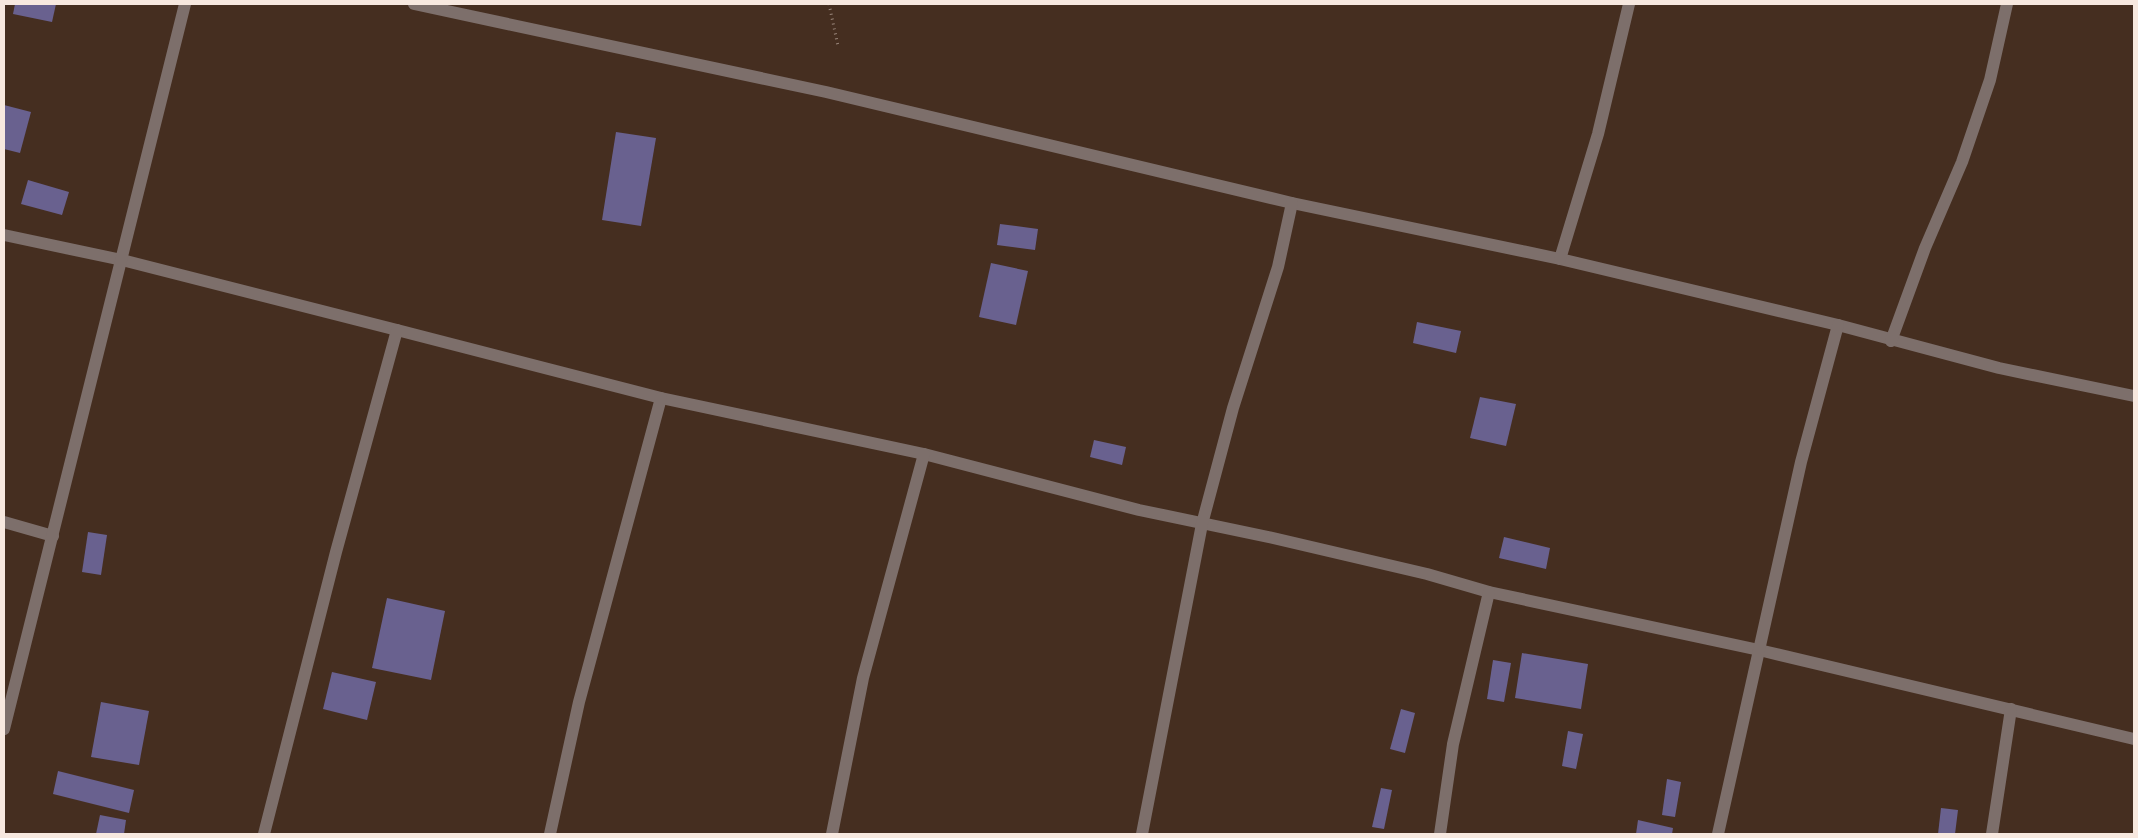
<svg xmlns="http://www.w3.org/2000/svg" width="2138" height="838" font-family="Quicksand,sans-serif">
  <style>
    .building { fill: #69618f }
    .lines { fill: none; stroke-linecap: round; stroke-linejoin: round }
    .path { stroke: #9a877b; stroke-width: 3; stroke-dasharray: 1 4; stroke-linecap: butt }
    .street { stroke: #7d6f6b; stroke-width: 12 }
  </style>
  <rect width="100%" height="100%" fill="#452e20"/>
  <g class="building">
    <polygon points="15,4 56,4 52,22 13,14"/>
    <polygon points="4,105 31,112 20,153 4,149"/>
    <polygon points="616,132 656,138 641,226 602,220"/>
    <polygon points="28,180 69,192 62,215 21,204"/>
    <polygon points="1000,224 1038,229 1035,250 997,245"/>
    <polygon points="991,263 1028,271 1016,325 979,317"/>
    <polygon points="1417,322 1461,331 1456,353 1413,343"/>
    <polygon points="1480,397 1516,404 1506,446 1470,438"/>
    <polygon points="1094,440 1126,447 1122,465 1090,457"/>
    <polygon points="88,532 107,535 101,575 82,572"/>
    <polygon points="1504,537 1550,548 1546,569 1499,558"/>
    <polygon points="387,598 445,611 431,680 372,668"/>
    <polygon points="1522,653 1588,664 1581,709 1515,698"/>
    <polygon points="1493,660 1511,663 1504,702 1487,699"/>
    <polygon points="332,672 376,682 367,720 323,709"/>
    <polygon points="101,702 149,711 139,765 91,757"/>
    <polygon points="1401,709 1415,713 1405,753 1390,749"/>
    <polygon points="1568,731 1583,734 1576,769 1562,766"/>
    <polygon points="58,771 134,790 129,813 53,794"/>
    <polygon points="1667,779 1681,782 1675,817 1662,815"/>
    <polygon points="1381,788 1392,790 1384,829 1372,827"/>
    <polygon points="1941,808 1958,810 1955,834 1938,834"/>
    <polygon points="100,815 126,820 124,834 96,834"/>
    <polygon points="1638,820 1673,828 1672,834 1636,834"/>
  </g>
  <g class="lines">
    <polyline class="path" points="829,4 838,46"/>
    <g class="street">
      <polyline points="414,4 826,92 1292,203 1560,259 1838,325 1999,368 2134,396"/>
      <polyline points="4,235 122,260 397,330"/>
      <polyline points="1560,259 1598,134 1629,4"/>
      <polyline points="1891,341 1925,248 1962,162 1990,80 2007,4"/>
      <polyline points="924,454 1139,510 1273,538 1427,574 1489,592 1759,650 2134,739"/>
      <polyline points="4,522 53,536"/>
      <polyline points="4,729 185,4"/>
      <polyline points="264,834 336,552 397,330 661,398 924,454 863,678 832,834"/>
      <polyline points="550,834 579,702 661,398"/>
      <polyline points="1142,834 1202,524 1233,408 1278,267 1292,203"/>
      <polyline points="1440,834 1453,744 1489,592"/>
      <polyline points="1718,834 1801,462 1838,325"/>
      <polyline points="1992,834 2011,709"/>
    </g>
  </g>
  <rect width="2138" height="838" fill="none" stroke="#f7e8df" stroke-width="10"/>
</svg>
